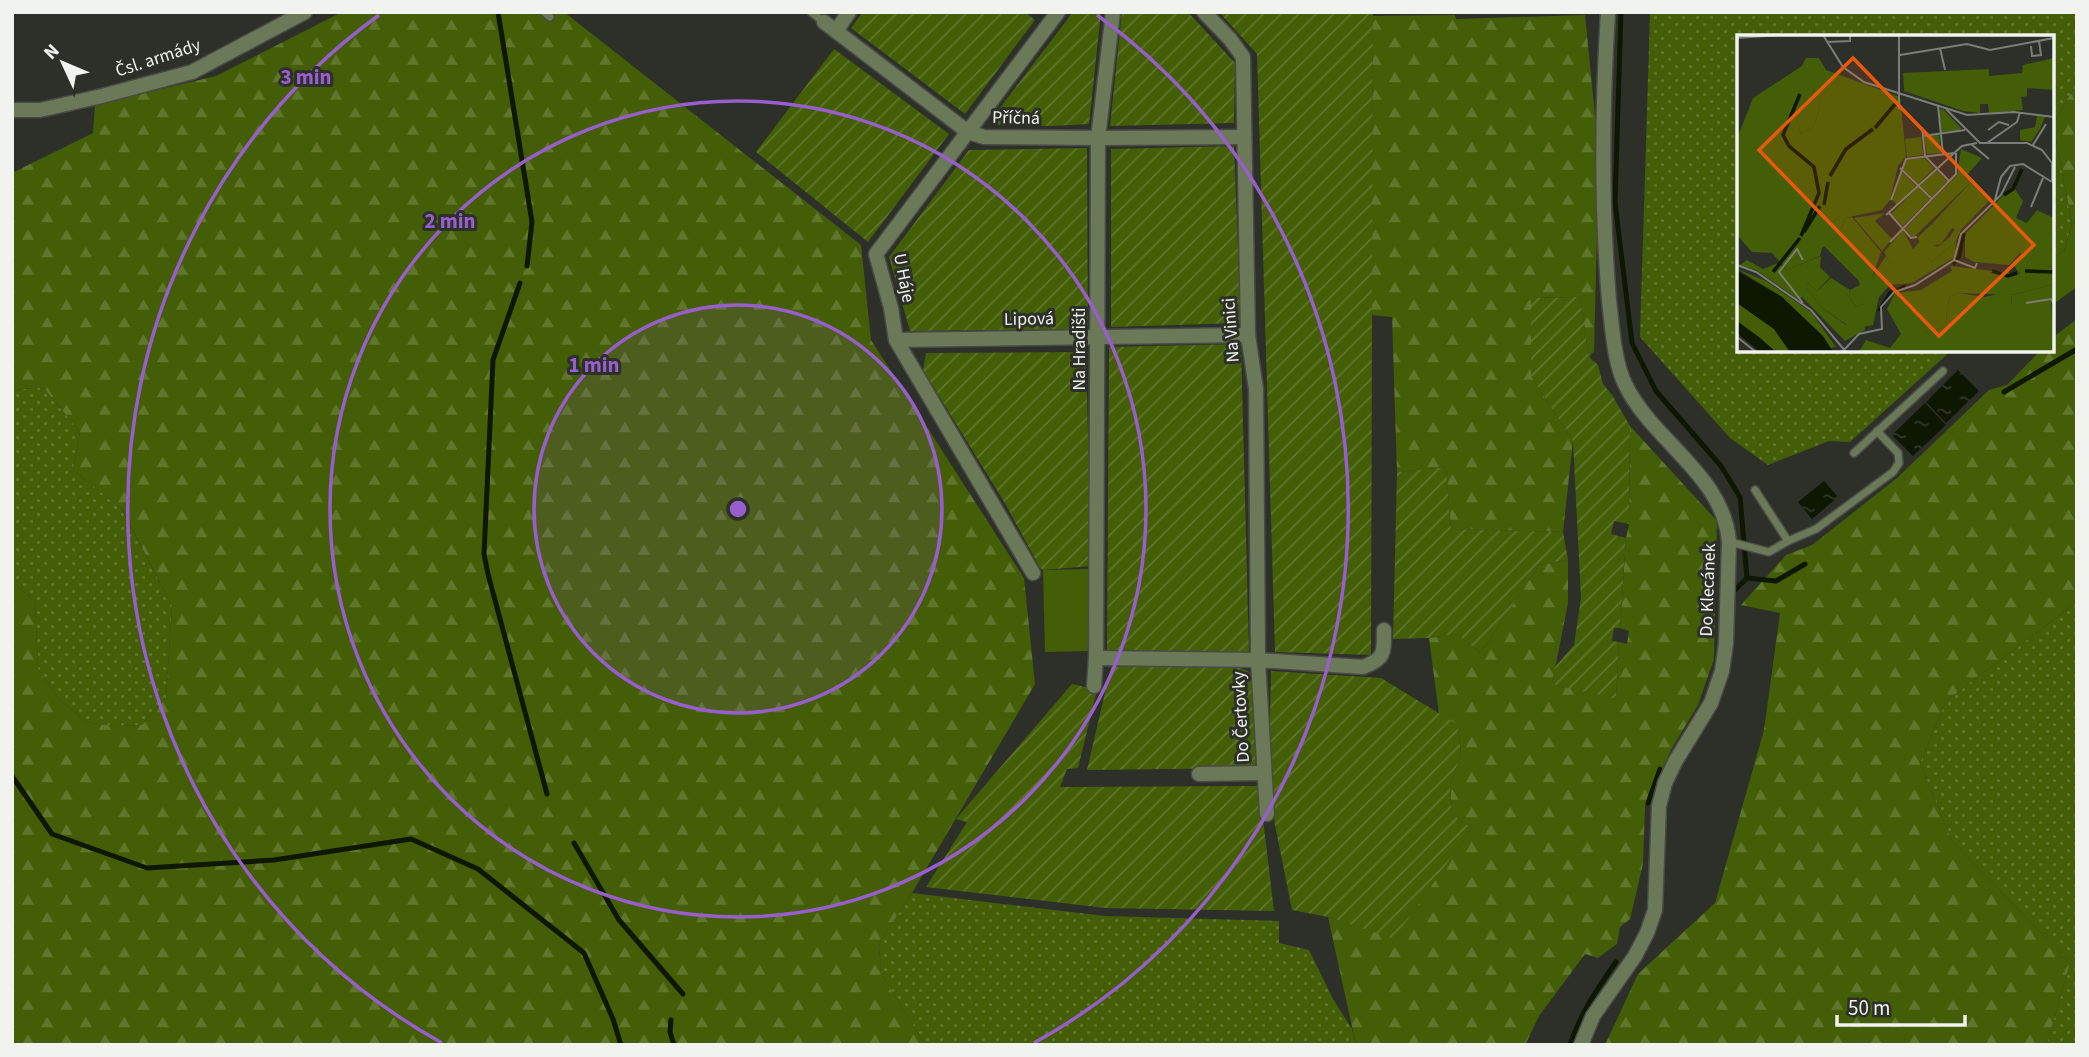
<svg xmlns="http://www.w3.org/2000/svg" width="2089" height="1057" font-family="'Source Sans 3',sans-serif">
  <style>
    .grass { fill: url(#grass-dots) }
    .forest { fill: url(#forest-firs) }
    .garden { fill: url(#garden-furrows) }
    .pitch { fill: #435e06 }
    .water { fill: url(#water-ripples) }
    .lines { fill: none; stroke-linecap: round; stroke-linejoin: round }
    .stream { stroke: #0e1701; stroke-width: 5 }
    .lane-casing { stroke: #484b45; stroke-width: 10 }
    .street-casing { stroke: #484b45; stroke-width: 17 }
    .lane { stroke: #6b7959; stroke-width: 7 }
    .street { stroke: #6b7959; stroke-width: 14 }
    .ring { fill: none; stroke: #985ecb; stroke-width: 3.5 }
    .labels { text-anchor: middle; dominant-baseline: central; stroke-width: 6; stroke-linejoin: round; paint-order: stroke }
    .street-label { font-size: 18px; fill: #f1f3ee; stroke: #2d3029 }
    .inset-river { fill: none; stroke: #0e1701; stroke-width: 3.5 }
    .inset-road { fill: none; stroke: #7b7e78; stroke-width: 2 }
    .view { fill: #e8590c; fill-opacity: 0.15; stroke: #e8590c; stroke-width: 3.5 }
    .inset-edge { fill: none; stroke: #f1f3ee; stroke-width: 3.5 }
    .centre { fill: #985ecb; stroke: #2d3029; stroke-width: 3.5 }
    .ring-label { font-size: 21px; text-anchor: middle; font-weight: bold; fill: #985ecb; stroke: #2d3029; stroke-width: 6; stroke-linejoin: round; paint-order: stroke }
  </style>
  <defs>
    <pattern id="grass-dots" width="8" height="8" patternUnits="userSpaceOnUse" patternTransform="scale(1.75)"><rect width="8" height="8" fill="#435e06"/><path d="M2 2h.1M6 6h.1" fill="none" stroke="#5f762b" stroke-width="1.8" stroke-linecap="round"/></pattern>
    <pattern id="forest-firs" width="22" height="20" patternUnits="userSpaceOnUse" patternTransform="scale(1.75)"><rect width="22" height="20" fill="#435e06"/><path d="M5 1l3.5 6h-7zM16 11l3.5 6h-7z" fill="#5f762b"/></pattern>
    <pattern id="garden-furrows" width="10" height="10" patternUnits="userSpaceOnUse" patternTransform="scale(1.75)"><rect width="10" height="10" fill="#435e06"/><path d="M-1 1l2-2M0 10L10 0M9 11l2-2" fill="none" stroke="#5f762b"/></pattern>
    <pattern id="water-ripples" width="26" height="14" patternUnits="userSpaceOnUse" patternTransform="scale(1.75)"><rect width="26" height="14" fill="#0e1701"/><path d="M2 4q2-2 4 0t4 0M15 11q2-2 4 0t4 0" fill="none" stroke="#323926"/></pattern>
  </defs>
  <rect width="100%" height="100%" fill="#2d3029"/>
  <g class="grass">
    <polygon points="1650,12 2077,12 2077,89 2072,91 2053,125 2072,223 2064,251 2052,260 2052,37 1739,37 1739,350 1952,350 1850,442 1829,441 1768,465 1730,438 1640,337"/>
    <polygon points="43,387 80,432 73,470 121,508 172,606 166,698 142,725 112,726 87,722 58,698 38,669 35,601 12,582 12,390"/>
    <polygon points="2077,602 2077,1045 2045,1045 2048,1040 2070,963 1952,841 1920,763 1946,701"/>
    <polygon points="912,893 1105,916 1279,921 1279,943 1309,950 1333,999 1352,1029 1356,1045 925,1045 881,973 879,943"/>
  </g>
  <g class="forest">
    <polygon points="342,12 564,12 861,245 871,340 1024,578 1035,684 912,893 879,943 881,973 925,1045 12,1045 12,582 35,601 38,669 58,698 87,722 112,726 142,725 166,698 172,606 122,509 73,470 80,432 43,387 12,390 12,173 93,133 95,105 216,76"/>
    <polygon points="1455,15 1456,19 1585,15 1599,156 1594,351 1589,357 1580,297 1531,298 1531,376 1573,441 1563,532 1451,529 1446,467 1397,472 1392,317 1371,315 1373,16"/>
    <polygon points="2077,89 2077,222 2072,223 2053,125 2072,91"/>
    <polygon points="2077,319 2077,602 1946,701 1920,763 1952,841 2070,963 2048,1040 2045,1045 1605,1045 1638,974 1715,903 1764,730 1780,613 1741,605 1786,555 1812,545 1897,478 1989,390 2007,385 2041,350 2052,350 2052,338"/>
    <polygon points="1630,426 1717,521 1714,659 1698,705 1672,748 1645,806 1643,864 1630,919 1620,927 1617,944 1598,958 1585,954 1539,1016 1525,1045 1356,1045 1328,917 1394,938 1472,828 1452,814 1450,784 1461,755 1458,726 1439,714 1429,638 1456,634 1481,653 1539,565 1568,560 1568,603 1552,684 1616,698 1619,642 1627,644 1629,631 1620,628 1626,538 1629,524"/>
  </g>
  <g class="garden">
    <polygon points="863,12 1025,12 1035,20 965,114 851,28"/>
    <polygon points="1073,12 1101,12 1089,124 1051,126 996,125 993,117"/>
    <polygon points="1122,12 1188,12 1235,63 1234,123 1110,126"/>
    <polygon points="1219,12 1373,12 1371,655 1275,652 1257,54"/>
    <polygon points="834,49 949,134 868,242 756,152"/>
    <polygon points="1234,146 1241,323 1111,327 1111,149"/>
    <polygon points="1087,148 1088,329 910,331 889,257 969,150"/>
    <polygon points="1580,297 1589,357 1598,365 1603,384 1612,395 1630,426 1629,524 1614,521 1611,534 1626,538 1620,628 1614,628 1612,641 1619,642 1616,699 1552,684 1555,667 1574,645 1581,598 1573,441 1531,376 1531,298"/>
    <polygon points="1241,344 1249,652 1107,652 1109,347"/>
    <polygon points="1086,352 1091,566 1043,570 1040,568 1006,505 923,370 926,353"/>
    <polygon points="1446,467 1451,529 1563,532 1568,560 1539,565 1481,653 1456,634 1429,638 1393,639 1397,472"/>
    <polygon points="1234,666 1248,671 1253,678 1257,762 1252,768 1087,770 1111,667"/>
    <polygon points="1271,671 1381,678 1458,725 1461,755 1450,784 1452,814 1472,828 1394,939 1328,917 1292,910 1275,825 1269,766"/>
    <polygon points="1072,684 1097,690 1078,768 1067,769 1060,787 1259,786 1274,911 1105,908 926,887 967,822 956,819"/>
  </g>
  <g class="pitch">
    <polygon points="2077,222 2077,287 2052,305 2052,260 2064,251 2072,223"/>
    <polygon points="1089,569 1091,651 1045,652 1043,570"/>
  </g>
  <g class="water">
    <polygon points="1958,370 1979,391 1946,423 1926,402"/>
    <polygon points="1925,403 1946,425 1913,456 1892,435"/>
    <polygon points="1824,481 1838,497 1812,519 1798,502"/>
  </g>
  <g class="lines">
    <g class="stream">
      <polyline points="498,12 532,222 527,266"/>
      <polyline points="1621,12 1615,202 1632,343 1656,391 1721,466 1740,497 1747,578"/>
      <polyline points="520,283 493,360 484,554 488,574 547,794"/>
      <polyline points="2004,392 2077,349"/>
      <polyline points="1734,591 1747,578 1776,581 1805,564"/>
      <polyline points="12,776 52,834 147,868 274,860 411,839 478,869 584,953 613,1019 621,1045"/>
      <polyline points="1648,803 1660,769"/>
      <polyline points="574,843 619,920 683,994"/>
      <polyline points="671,1020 670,1032 674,1045"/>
      <path d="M1570 1045C1580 1014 1597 989 1616 962"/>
    </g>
    <defs>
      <g id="lane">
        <polyline points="544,12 550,17"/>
        <polyline points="811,12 824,22"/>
        <polyline points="1854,453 1943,371"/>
        <polyline points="1755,490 1788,541"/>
        <polyline points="1730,542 1769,552 1788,541 1816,529 1893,472 1899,463 1898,453 1877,431"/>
      </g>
      <g id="street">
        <polyline points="1204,12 1230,39 1243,57 1248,335 1256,389 1258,660 1267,814"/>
        <polyline points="824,22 968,132 984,137 1098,138 1244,137"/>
        <polyline points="836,31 849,12"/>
        <polyline points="12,110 40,110 102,96 192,72 305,12"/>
        <polyline points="896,340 1248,335"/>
        <polyline points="1033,573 896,340 891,308 876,254 1058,12"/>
        <path d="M1096 658 1258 660 1363 667C1385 659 1384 653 1384 630"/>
        <polyline points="1094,686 1096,658 1098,138 1113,12"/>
        <polyline points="1199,774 1263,773"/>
        <path d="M1581 1045 1593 1016 1635 956 1647 933 1655 910 1659 806 1665 783 1675 762 1711 703 1722 671 1726 643 1729 542C1724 475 1652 441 1625 384 1614 362 1612 325 1609 300 1601 204 1602 108 1608 12"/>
      </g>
    </defs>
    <use href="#lane" class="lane-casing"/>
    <use href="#street" class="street-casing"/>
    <use href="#lane" class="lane"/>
    <use href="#street" class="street"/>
  </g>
  <circle cx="738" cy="509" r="204" fill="#985ecb" fill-opacity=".12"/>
  <g class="ring">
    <circle cx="738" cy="509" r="204"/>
    <circle cx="738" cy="509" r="408"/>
    <path d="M442 1043A611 611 0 0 1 379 15M1097 15A611 611 0 0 1 1034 1043"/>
  </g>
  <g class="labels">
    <g class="street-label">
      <text transform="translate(158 58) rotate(-18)">Čsl. armády</text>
      <text transform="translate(1016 118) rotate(1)">Příčná</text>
      <text transform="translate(904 278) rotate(79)">U Háje</text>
      <text transform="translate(1029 319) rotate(-1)">Lipová</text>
      <text transform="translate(1231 330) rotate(-94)">Na Vinici</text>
      <text transform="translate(1079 349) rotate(-90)">Na Hradišti</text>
      <text transform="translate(1708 590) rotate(-88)">Do Klecánek</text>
      <text transform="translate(1241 717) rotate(-93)">Do Čertovky</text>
    </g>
  </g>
  <g transform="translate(1737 35)">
    <rect width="317" height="317" fill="#2d3029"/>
    <path d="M317 23V55L290 53V61L284 62 286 75 252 78 251 69H243V78L226 76 167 56 166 38 252 34V41L285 38 286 30ZM78 54 86 60 81 78 77 91 64 99 60 84ZM276 151 286 166 279 183 290 188 300 175 317 183V231L308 232 283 218 272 230 237 227 228 222V199ZM115 182 144 217 126 269 119 272 112 262 113 255 123 250 121 245 87 211 102 200 108 183ZM0 234 29 246 74 277 99 312 93 313 45 262ZM222 258 247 262 266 258 275 260 274 270 314 264 317 317H184L187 298 209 292 210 271 214 261ZM0 268 37 294 53 317H39L0 286Z" fill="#435e06"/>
    <path d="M69 23H82L89 35 163 62 169 121 161 131 153 165 145 175 108 183 102 200 85 213 83 221 50 235 35 218 15 217 0 200 1 101 16 63 65 31ZM78 55 85 61 81 78 77 91 64 99 60 84ZM300 81 308 82 303 94 294 107 283 105V95L298 92ZM234 147 252 166 223 196 215 193 204 209 194 199 199 193 195 189ZM183 206 202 212 190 221 194 228 219 206 218 222 175 248 153 250 142 262 136 290 116 294 110 290 84 272 69 252 70 247 80 256 94 243 113 255 112 262 119 272 126 269 129 251 149 221 153 229 169 223ZM287 216 309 226 308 232 317 231V249L275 260 222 258 214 261 210 271 209 292 187 298 189 310 184 317H122L129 305 153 313 164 299 150 274 158 258 184 255 215 236 213 231 283 239 275 228Z" fill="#435e06" fill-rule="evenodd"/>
    <path d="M206 74 224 93 223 95 204 97 201 75ZM202 100 204 118 190 119 187 102ZM184 102 186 120 170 122 168 104ZM224 114 245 123 230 140 235 146 176 203 168 194 220 140ZM187 123 197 133 181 149 165 133 170 125ZM199 135 210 146 195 162 183 151ZM165 137 179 151 160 170 155 165ZM181 152 193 164 166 191 154 179ZM148 178 138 186 155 204 145 216 117 183ZM222 186 226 190 219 206 194 228 189 221 213 202ZM195 189 200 193 195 199 204 209 186 212 180 203ZM166 195 177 216 170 226 153 229 147 217ZM84 221 83 232 93 242 80 256 70 247 69 252 84 272 109 290 127 291 128 295 108 306 65 262 62 265 19 235 3 230 10 225 26 234 41 228 50 235ZM317 249V266L274 271 275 260Z" fill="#435e06"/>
    <path d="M0 236 45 262 86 301 96 317H53L37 294 0 268ZM0 286 22 302 39 317H23L0 298Z" fill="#0e1701"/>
    <path class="inset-river" d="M63 59 46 100 52 111 77 132 82 158 64 201M138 93 159 68M93 141 109 114 136 94M267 160 276 154 285 134M87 170 91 147M67 197 83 171M216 229 222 222 227 198M255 236 271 241 280 238M288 236 317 237M36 237 63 203M142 276 153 258 169 251"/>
    <path class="inset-road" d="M86 0 106 32 127 47 230 80 277 77 317 82M162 0V74M0 3 43 0M90 7 113 6V0M294 11 295 21 304 20 302 6M203 13 208 35M163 20 230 9 253 15 317 3M201 71 206 119M209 74 243 108H290L305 115 315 128V146M185 92 188 121 212 146M251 95 262 87 272 90M186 101 228 95M250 108 280 87 283 77M234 109 252 124M296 110 309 89M163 133 194 163M154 165 169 124 217 118M258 165 264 142 273 131 286 129 315 147M294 172 306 143M152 178 174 203 180 202M149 180 225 111 240 108M153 207 219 139V118M217 225 238 233 240 228M0 230 19 237 74 275 109 317M66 268 42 237 60 214 66 225M289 268 314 264 317 269M0 302 19 317M105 317 122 299 145 294 144 272 157 257 178 250 217 225 224 199 264 160 278 132"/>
    <path class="view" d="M116 23 297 210 202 301 22 115Z"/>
    <rect width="317" height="317" class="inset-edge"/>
  </g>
  <circle cx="738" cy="509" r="10" class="centre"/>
  <g class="ring-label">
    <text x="306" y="84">3 min</text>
    <text x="450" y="228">2 min</text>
    <text x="594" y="372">1 min</text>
  </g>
  <rect width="2089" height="1057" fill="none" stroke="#f1f3ee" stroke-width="28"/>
  <g transform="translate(63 63) rotate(314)" stroke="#2d3029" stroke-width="5" paint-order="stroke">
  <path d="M0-5L12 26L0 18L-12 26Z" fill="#f1f3ee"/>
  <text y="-10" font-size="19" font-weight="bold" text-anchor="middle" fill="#f1f3ee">N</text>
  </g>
  <path d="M1837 1015v10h128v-10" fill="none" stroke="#f1f3ee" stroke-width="3.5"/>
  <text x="1848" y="1015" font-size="21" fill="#f1f3ee" stroke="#2d3029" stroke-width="5" paint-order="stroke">50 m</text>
</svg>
